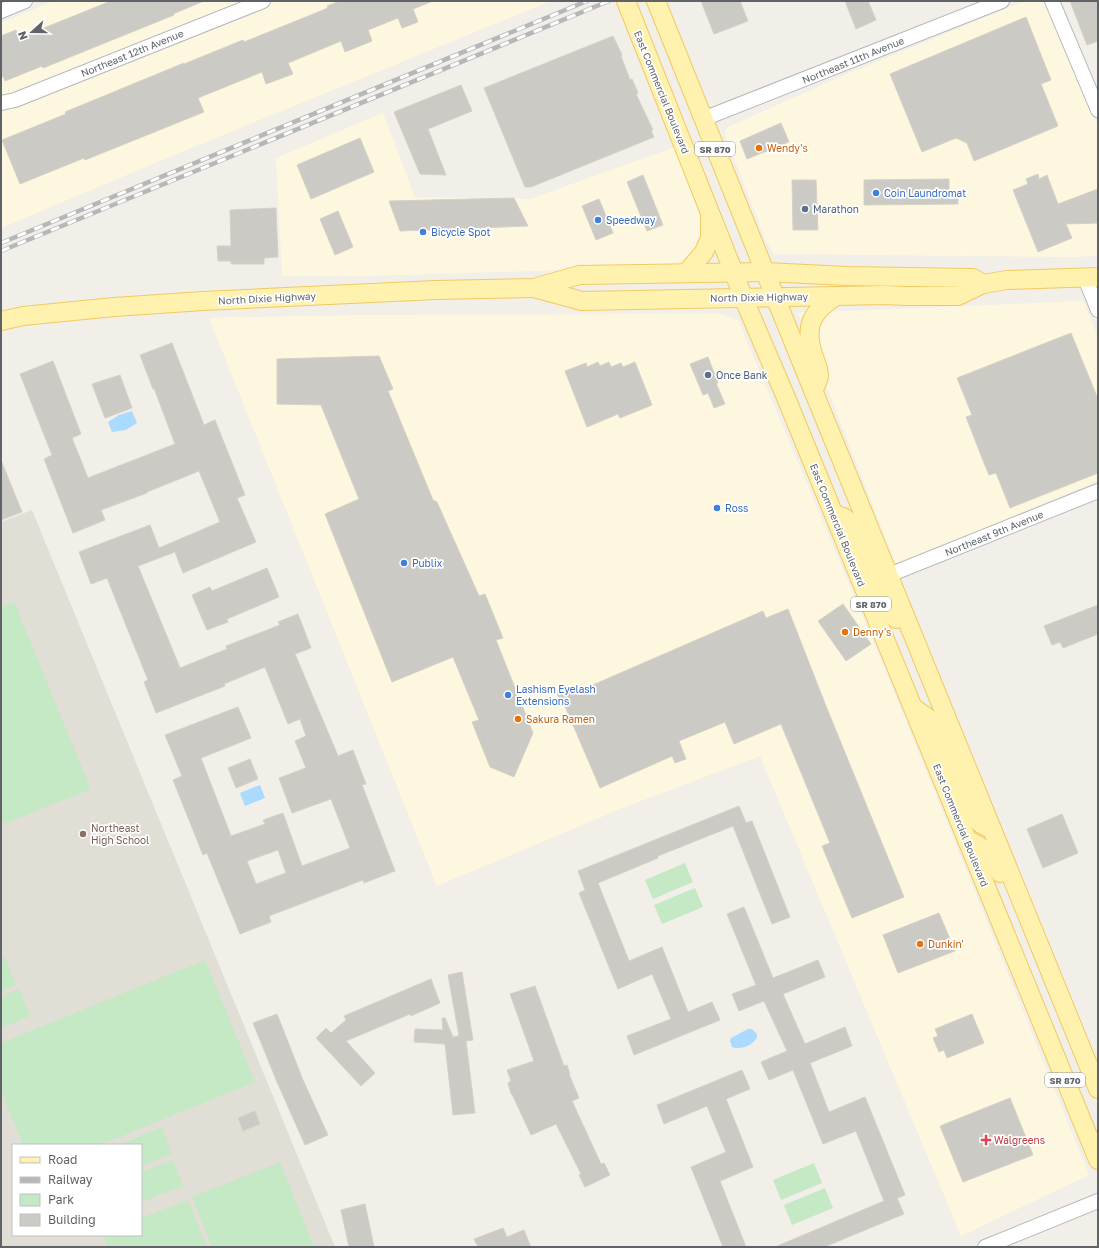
<svg xmlns="http://www.w3.org/2000/svg" width="1099" height="1248" font-family="'Golos Text',sans-serif">
  <style>
    .commercial { fill: #fef7e0 }
    .education { fill: #e1ded6; fill-rule: evenodd }
    .green { fill: #c5e8c5 }
    .water { fill: #aadaff }
    .building { fill: #cccac5; stroke: #d6d1c6; fill-rule: evenodd }
    .lines { fill: none; stroke-linecap: round; stroke-linejoin: round }
    .minor-casing { stroke: #b5b8bc; stroke-width: 16 }
    .major-casing { stroke: #f2c960; stroke-width: 20 }
    .minor { stroke: #fff; stroke-width: 14 }
    .major { stroke: #fff2af; stroke-width: 18 }
    .rail-casing { stroke: #b6b7b8; stroke-width: 4.5 }
    .rail { stroke: #fff; stroke-width: 3; stroke-dasharray: 9; stroke-linecap: butt }
    .food-dot { fill: #e8710a; stroke: #fff; stroke-width: 1.5 }
    .shop-dot { fill: #3f7fe0; stroke: #fff; stroke-width: 1.5 }
    .service-dot { fill: #5c6f8a; stroke: #fff; stroke-width: 1.5 }
    .education-dot { fill: #8d6e63; stroke: #fff; stroke-width: 1.5 }
    .health-dot { fill: #e0444e; stroke: #fff; stroke-width: 1.5 }
    .labels { text-anchor: middle; dominant-baseline: central; stroke-width: 3.5; stroke-linejoin: round; paint-order: stroke }
    .shield { fill: #fff; stroke: #8f9295; stroke-width: 1 }
    .shield-label { font-size: 9px; font-weight: bold; fill: #5f6368 }
    .street-label { font-size: 10px; fill: #5f6368; stroke: #fff }
    .food-label { font-size: 10px; fill: #c56008; stroke: #fff; text-anchor: start }
    .shop-label { font-size: 10px; fill: #366cbe; stroke: #fff; text-anchor: start }
    .service-label { font-size: 10px; fill: #4e5e75; stroke: #fff; text-anchor: start }
    .education-label { font-size: 10px; fill: #785e54; stroke: #fff; text-anchor: start }
    .health-label { font-size: 10px; fill: #be3a42; stroke: #fff; text-anchor: start }
  </style>
  <rect width="100%" height="100%" fill="#f1efe8"/>
  <g class="commercial">
    <polygon points="53,1 551,1 169,157 1,228 1,23"/>
    <polygon points="1025,1 1046,1 1098,127 1098,255 1078,257 774,254 766,241 724,133 728,127 847,74"/>
    <polygon points="383,113 415,197 530,199 675,147 708,239 688,264 674,267 367,276 282,276 276,158"/>
    <polygon points="1083,301 1098,337 1098,481 896,565 798,313"/>
    <polygon points="721,314 738,320 887,674 1089,1175 961,1236 760,756 625,807 437,886 209,318 362,315"/>
  </g>
  <path class="education" d="M32 510 335 1247H1V522ZM13 1145H141V1235H13Z"/>
  <g class="green">
    <polygon points="14,602 91,789 4,824 1,816 1,607"/>
    <polygon points="685,863 693,882 653,899 645,880"/>
    <polygon points="695,888 703,907 662,924 654,905"/>
    <polygon points="5,957 16,985 1,991 1,959"/>
    <polygon points="205,960 255,1082 99,1145 23,1145 1,1091 1,1043"/>
    <polygon points="19,989 30,1016 1,1028 1,997"/>
    <polygon points="162,1127 172,1154 141,1166 141,1145 119,1145"/>
    <polygon points="173,1160 183,1186 141,1202 141,1172"/>
    <polygon points="280,1162 314,1247 212,1247 192,1197"/>
    <polygon points="814,1163 822,1183 781,1200 773,1180"/>
    <polygon points="825,1188 833,1208 792,1225 784,1205"/>
    <polygon points="188,1200 207,1247 108,1247 103,1235 141,1235 141,1218"/>
  </g>
  <g class="water">
    <polygon points="132,411 137,423 126,430 112,432 108,422 119,415"/>
    <polygon points="260,785 265,798 245,806 240,793"/>
    <path d="M748 1029H752L757 1034C758 1044 740 1051 732 1047L730 1041 731 1038Z"/>
  </g>
  <g class="building">
    <polygon points="111,1 204,1 173,14 174,15 43,68 42,66 5,81 3,76 1,77 1,36 16,30 19,38"/>
    <polygon points="340,1 433,1 413,9 418,22 402,28 398,18 368,30 372,41 345,52 341,41 288,63 293,74 266,84 262,72 198,98 204,112 85,160 84,158 20,184 2,140 66,114 65,112 184,63 184,64 243,40 244,42 328,8 327,6"/>
    <polygon points="701,1 740,1 748,21 714,34"/>
    <polygon points="845,1 868,1 876,20 856,29"/>
    <polygon points="1070,1 1098,1 1098,41 1087,45"/>
    <polygon points="1026,17 1051,80 1041,84 1058,126 974,161 967,143 956,138 922,152 890,74"/>
    <polygon points="613,36 622,55 621,56 630,80 632,79 638,93 636,94 653,130 651,131 654,137 531,187 525,187 484,88"/>
    <polygon points="461,85 472,111 428,129 446,175 420,174 394,112"/>
    <polygon points="781,123 789,142 747,159 740,141"/>
    <polygon points="360,138 374,172 311,199 297,165"/>
    <polygon points="1038,174 1039,179 1047,175 1058,204 1098,189 1098,223 1066,224 1072,238 1038,252 1013,190 1028,184 1026,179"/>
    <polygon points="643,175 663,225 647,231 627,182"/>
    <polygon points="949,179 949,191 958,191 958,204 864,205 864,180"/>
    <polygon points="792,180 816,180 818,230 793,230"/>
    <polygon points="514,198 528,226 400,231 389,201"/>
    <polygon points="599,199 613,233 596,240 582,206"/>
    <polygon points="276,208 278,257 264,258 264,264 231,264 231,261 218,261 217,246 231,246 230,210"/>
    <polygon points="338,211 353,247 335,255 320,219"/>
    <polygon points="1071,333 1098,399 1098,473 1010,508 996,473 989,475 986,468 966,417 972,415 957,378"/>
    <path d="M172 343 204 425 215 420 245 495 237 498 256 542 183 573 175 552 138 566 180 668 227 649 226 646 280 625 278 622 298 614 311 648 295 654 338 756 353 750 366 784 362 785 395 871 364 883 363 880 269 916 271 922 240 934 207 853 203 855 173 780 182 776 165 735 238 707 251 738 201 758 231 836 265 824 263 820 283 813 302 866 350 848 331 799 292 813 279 778 306 768 295 741 306 736 300 719 288 724 265 667 224 684 225 686 156 713 144 682 148 680 107 578 91 584 79 552 150 525 159 548 220 522 199 471 147 492V493L101 510 105 520 73 533 44 459 52 455 20 374 53 361 81 434 72 438 88 478 175 444 154 388 153 389 140 355ZM278 850 286 873 256 884 247 861Z"/>
    <polygon points="379,356 393,389 388,391 433,500 437,502 479,596 485,594 503,638 496,640 533,733 514,777 490,767 472,722 479,720 453,657 392,682 325,514 359,499 321,405 277,404 277,359"/>
    <polygon points="708,357 718,383 716,383 725,404 714,408 708,393 703,395 690,364"/>
    <polygon points="598,362 600,366 609,362 611,367 621,363 623,367 635,362 652,405 620,418 618,414 587,427 565,371 586,363 587,367"/>
    <polygon points="120,375 132,408 105,418 92,384"/>
    <polygon points="1,460 22,512 1,520"/>
    <polygon points="267,568 279,597 227,619 228,622 207,630 192,595 210,587 212,591"/>
    <polygon points="843,604 871,644 846,661 818,621"/>
    <polygon points="1098,605 1098,634 1063,648 1060,642 1052,645 1044,626"/>
    <polygon points="788,609 826,706 904,897 852,918 822,846 830,843 781,724 734,744 725,722 679,741 686,759 675,763 672,756 600,788 564,704 562,705 556,691 568,686 572,694 763,611 766,618"/>
    <polygon points="250,759 258,779 236,788 228,768"/>
    <polygon points="739,806 746,823 752,821 790,917 772,924 733,826 658,856 658,858 598,883 629,961 662,947 688,1012 712,1002 720,1020 634,1055 627,1036 671,1019 652,974 618,989 579,893 585,890 578,871"/>
    <polygon points="1062,814 1078,853 1043,868 1027,829"/>
    <polygon points="744,907 773,978 818,960 825,977 783,994 805,1044 845,1027 852,1046 810,1063 829,1112 865,1097 905,1195 897,1198 904,1214 824,1247 775,1247 884,1201 856,1131 823,1144 793,1070 769,1080 761,1062 787,1051 764,1001 739,1011 732,994 756,985 727,914"/>
    <polygon points="939,913 955,951 898,973 883,935"/>
    <polygon points="462,972 473,1040 466,1041 475,1113 453,1115 445,1044 414,1042 415,1029 443,1030 442,1018 445,1018 453,1037 459,1036 448,975"/>
    <polygon points="431,979 440,1003 411,1016 410,1014 346,1041 375,1073 361,1086 316,1038 326,1028 331,1033 346,1020 344,1016"/>
    <polygon points="535,986 564,1066 567,1065 570,1074 569,1074 579,1098 572,1101 601,1164 604,1163 610,1175 585,1187 579,1175 581,1174 556,1124 531,1135 512,1094 511,1094 508,1083 511,1081 507,1070 534,1061 510,994"/>
    <polygon points="277,1014 303,1080 328,1135 305,1145 277,1082 253,1023"/>
    <polygon points="972,1014 984,1043 947,1058 944,1050 939,1052 933,1038 938,1036 935,1029"/>
    <polygon points="742,1070 750,1089 726,1099 753,1167 720,1181 746,1247 723,1247 691,1167 726,1152 707,1106 664,1124 657,1105"/>
    <polygon points="1010,1098 1033,1155 963,1182 940,1126"/>
    <polygon points="255,1111 260,1124 243,1131 238,1118"/>
    <polygon points="365,1204 374,1247 349,1247 341,1210"/>
    <polygon points="503,1228 507,1237 524,1230 531,1247 478,1247 474,1239"/>
  </g>
  <g class="lines">
    <defs>
      <g id="minor">
        <polyline points="1052,1 1098,110"/>
        <polyline points="1,11 25,1"/>
        <polyline points="1,103 15,100 263,1"/>
        <polyline points="703,119 1002,1"/>
        <polyline points="1085,278 1098,310"/>
        <polyline points="889,575 1098,491"/>
        <polyline points="985,1247 1098,1201"/>
      </g>
      <g id="major">
        <polyline points="626,1 734,273 743,297 787,400 1098,1160"/>
        <polyline points="656,1 784,319 1098,1089"/>
        <polyline points="686,273 704,252 710,238 710,218"/>
        <polyline points="534,288 582,301 886,295 905,296 958,296 983,284 1007,280 1098,277"/>
        <polyline points="1,321 23,316 114,307 203,301 436,290 534,288 579,275 765,272 847,276 973,278 983,284"/>
        <path d="M814 390C815 386 819 380 819 375 819 369 815 360 813 354 804 325 812 312 836 296"/>
        <path d="M834 514C837 515 841 516 843 517 866 530 857 564 888 574"/>
        <path d="M860 579C879 585 889 602 896 619"/>
        <path d="M914 708 928 718 935 725 970 812C977 821 981 826 992 829"/>
        <path d="M967 840C986 849 992 853 1000 873"/>
      </g>
    </defs>
    <use href="#minor" class="minor-casing"/>
    <use href="#major" class="major-casing"/>
    <use href="#minor" class="minor"/>
    <use href="#major" class="major"/>
    <defs>
      <g id="rail">
        <polyline points="1,243 587,1"/>
        <polyline points="1,251 609,1"/>
      </g>
    </defs>
    <use href="#rail" class="rail-casing"/>
    <use href="#rail" class="rail"/>
  </g>
  <g class="food-dot">
    <circle cx="759" cy="148" r="4"/>
    <circle cx="845" cy="632" r="4"/>
    <circle cx="518" cy="719" r="4"/>
    <circle cx="920" cy="944" r="4"/>
  </g>
  <g class="shop-dot">
    <circle cx="876" cy="193" r="4"/>
    <circle cx="598" cy="220" r="4"/>
    <circle cx="423" cy="232" r="4"/>
    <circle cx="717" cy="508" r="4"/>
    <circle cx="404" cy="563" r="4"/>
    <circle cx="508" cy="695" r="4"/>
  </g>
  <g class="service-dot">
    <circle cx="805" cy="209" r="4"/>
    <circle cx="708" cy="375" r="4"/>
  </g>
  <circle class="education-dot" cx="83" cy="834" r="4"/>
  <path class="health-dot" d="M984 1134h4v4h4v4h-4v4h-4v-4h-4v-4h4z"/>
  <g class="labels">
    <g class="shield">
      <rect x="695" y="142" width="40" height="14" rx="3"/>
      <rect x="851" y="597" width="40" height="14" rx="3"/>
      <rect x="1045" y="1073" width="40" height="14" rx="3"/>
    </g>
    <g class="shield-label">
      <text x="715" y="149">SR 870</text>
      <text x="871" y="604">SR 870</text>
      <text x="1065" y="1080">SR 870</text>
    </g>
    <g class="street-label">
      <text transform="translate(132 53) rotate(-22)">Northeast 12th Avenue</text>
      <text transform="translate(853 60) rotate(-22)">Northeast 11th Avenue</text>
      <text transform="translate(662 92) rotate(68)">East Commercial Boulevard</text>
      <text transform="translate(759 297) rotate(-1)">North Dixie Highway</text>
      <text transform="translate(267 298) rotate(-3)">North Dixie Highway</text>
      <text transform="translate(838 525) rotate(68)">East Commercial Boulevard</text>
      <text transform="translate(994 533) rotate(-22)">Northeast 9th Avenue</text>
      <text transform="translate(961 825) rotate(68)">East Commercial Boulevard</text>
    </g>
    <g class="food-label">
      <text x="767" y="148">Wendy's</text>
      <text x="853" y="632">Denny's</text>
      <text x="526" y="719">Sakura Ramen</text>
      <text x="928" y="944">Dunkin'</text>
    </g>
    <g class="shop-label">
      <text x="884" y="193">Coin Laundromat</text>
      <text x="606" y="220">Speedway</text>
      <text x="431" y="232">Bicycle Spot</text>
      <text x="725" y="508">Ross</text>
      <text x="412" y="563">Publix</text>
      <text x="516" y="689">Lashism Eyelash<tspan x="516" dy="12">Extensions</tspan></text>
    </g>
    <g class="service-label">
      <text x="813" y="209">Marathon</text>
      <text x="716" y="375">Once Bank</text>
    </g>
    <g class="education-label">
      <text x="91" y="828">Northeast<tspan x="91" dy="12">High School</tspan></text>
    </g>
    <g class="health-label">
      <text x="994" y="1140">Walgreens</text>
    </g>
  </g>
  <rect width="1099" height="1248" fill="none" stroke="#5f6368" stroke-width="4"/>
  <rect x="12" y="1144" width="130" height="92" fill="#ffffff" stroke="#bfc1c3"/>
  <rect x="20" y="1157" width="20" height="6" fill="#fff2af" stroke="#bfc1c3"/>
  <text x="48" y="1164" font-size="12" fill="#5f6368">Road</text>
  <rect x="20" y="1177" width="20" height="6" fill="#b6b7b8" stroke="#bfc1c3"/>
  <text x="48" y="1184" font-size="12" fill="#5f6368">Railway</text>
  <rect x="20" y="1194" width="20" height="12" fill="#c5e8c5" stroke="#bfc1c3"/>
  <text x="48" y="1204" font-size="12" fill="#5f6368">Park</text>
  <rect x="20" y="1214" width="20" height="12" fill="#cccac5" stroke="#bfc1c3"/>
  <text x="48" y="1224" font-size="12" fill="#5f6368">Building</text>
  <g transform="translate(32 32) rotate(249)" stroke="#ffffff" stroke-width="3" paint-order="stroke">
  <path d="M0-3L7 15L0 10L-7 15Z" fill="#5f6368"/>
  <text y="-6" font-size="11" font-weight="bold" text-anchor="middle" fill="#5f6368">N</text>
  </g>
</svg>
